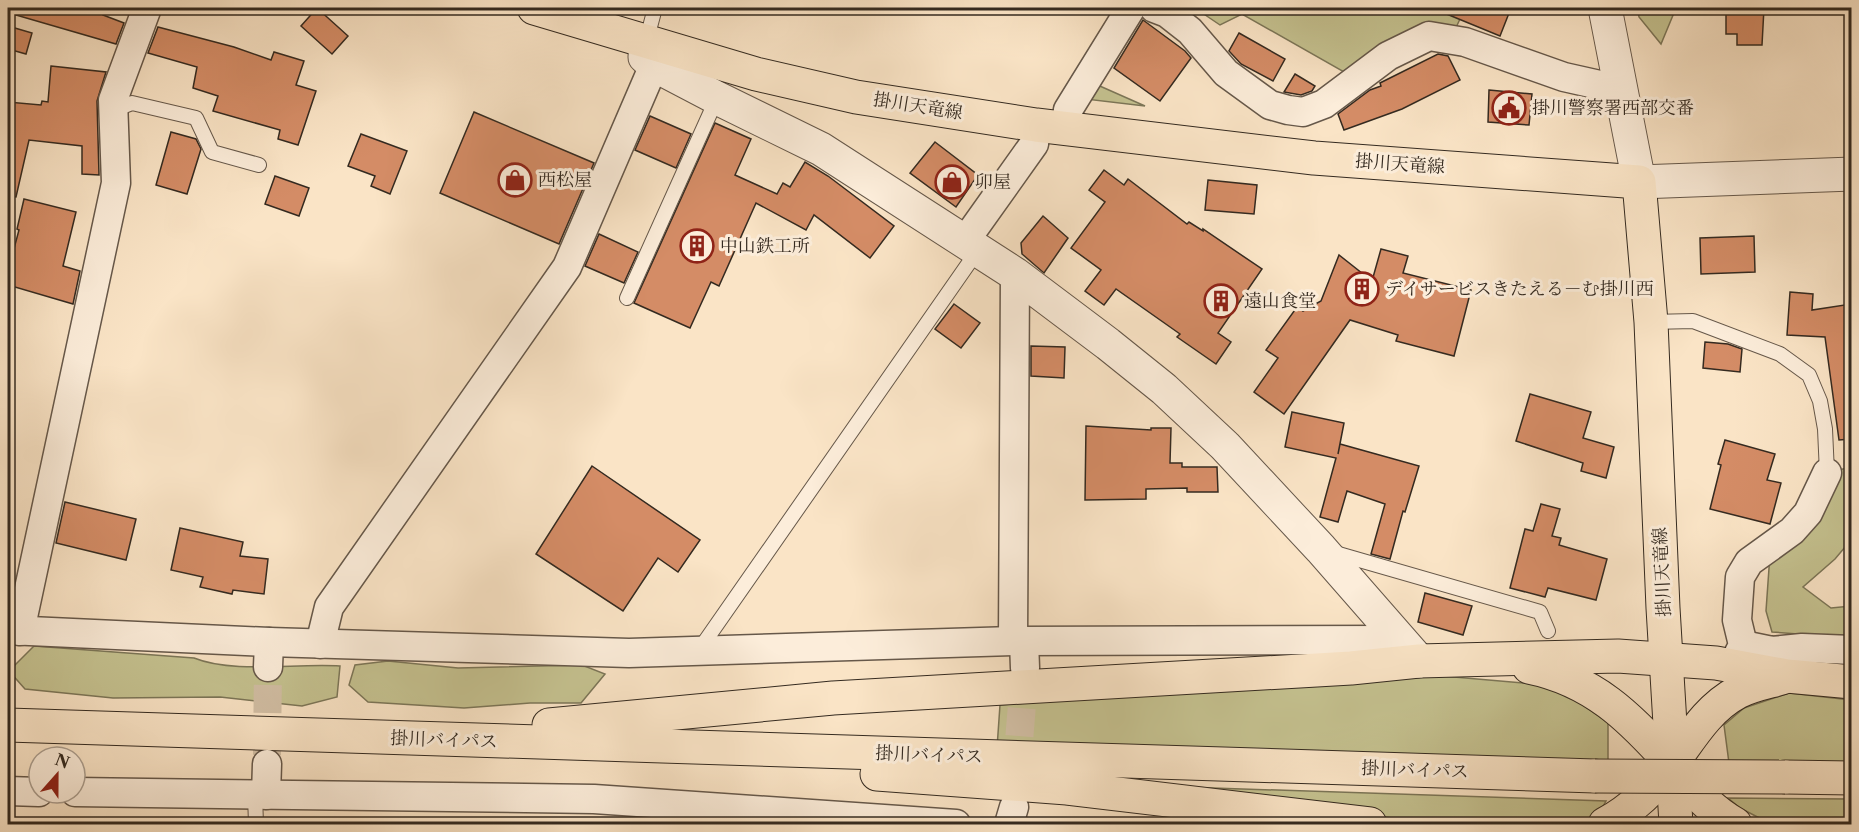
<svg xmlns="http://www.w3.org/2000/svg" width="1859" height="832" font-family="'Libre Caslon Text','Noto Serif JP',serif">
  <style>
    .green { fill: #c5c290; stroke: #7c7658; stroke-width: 1.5 }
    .building { fill: #d48c66; stroke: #342a20; stroke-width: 1.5 }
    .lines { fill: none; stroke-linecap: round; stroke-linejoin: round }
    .minor-tunnel { stroke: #d2bfa5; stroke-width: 28; stroke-dasharray: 28 14; stroke-linecap: butt }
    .service-casing { stroke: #66584a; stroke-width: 16 }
    .minor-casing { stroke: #66584a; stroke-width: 31 }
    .tertiary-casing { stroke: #66584a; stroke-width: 35 }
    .primary-casing { stroke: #342a20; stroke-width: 35 }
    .trunk-casing { stroke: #342a20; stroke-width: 35 }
    .service { stroke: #fcedda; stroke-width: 14 }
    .minor { stroke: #fcedda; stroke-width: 28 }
    .tertiary { stroke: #fcedda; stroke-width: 33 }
    .primary { stroke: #fae4c6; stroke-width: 33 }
    .trunk { stroke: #fae4c6; stroke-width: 33 }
    .trunk-bridge-casing { stroke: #342a20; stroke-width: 35; stroke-linecap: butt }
    .trunk-bridge { stroke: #fae4c6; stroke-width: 33 }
    .labels { text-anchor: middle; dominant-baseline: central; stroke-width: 6; stroke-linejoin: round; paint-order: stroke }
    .street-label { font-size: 18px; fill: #342a20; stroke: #fcedda }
    .poi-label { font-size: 18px; fill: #342a20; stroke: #fcedda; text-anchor: start }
  </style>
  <rect width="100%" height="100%" fill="#fae4c6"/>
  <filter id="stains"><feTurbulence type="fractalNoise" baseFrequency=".00333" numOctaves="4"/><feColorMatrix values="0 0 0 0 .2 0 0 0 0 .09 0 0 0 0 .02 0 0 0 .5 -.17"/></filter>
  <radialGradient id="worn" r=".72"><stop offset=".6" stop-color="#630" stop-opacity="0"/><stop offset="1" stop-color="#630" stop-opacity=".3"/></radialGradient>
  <g class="green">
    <polygon points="1195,8 1465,8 1454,32 1344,72 1242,14 1220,25"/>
    <polygon points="1637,8 1676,8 1661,44 1639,17"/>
    <polygon points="1093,83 1145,106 1085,99"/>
    <polygon points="1851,467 1851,540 1835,559 1803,587 1831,608 1851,606 1851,638 1772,632 1766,611 1770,554 1827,473"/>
    <path d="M34 646 194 658C234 674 295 663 340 666L337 697 302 706 220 697 113 698 25 689 9 671Z"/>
    <polygon points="388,661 458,668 582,665 605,674 581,703 530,703 464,708 368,702 349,685 355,665"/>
    <polygon points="1408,673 1557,686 1608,723 1608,761 997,748 1000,705"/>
    <polygon points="1789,693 1851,700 1851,764 1729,763 1724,725 1744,708"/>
    <polygon points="1153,786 1606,801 1597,817 1577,824 1447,824 1284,806"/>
    <polygon points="1728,798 1851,799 1851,824 1771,824 1740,808"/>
  </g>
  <g class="building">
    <polygon points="10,8 105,8 103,15 124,23 116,44 9,13"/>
    <polygon points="317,8 348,36 332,54 301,26"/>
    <polygon points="1432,8 1511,8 1500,36"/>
    <polygon points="1726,8 1764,8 1762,45 1737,45 1737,34 1726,34"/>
    <polygon points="1143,20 1185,51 1191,58 1160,101 1114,68"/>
    <polygon points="8,26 32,33 26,54 8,49"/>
    <polygon points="158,27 234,47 271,60 274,52 304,61 296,85 316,91 298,145 278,139 280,130 213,111 218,96 193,88 197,67 148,53"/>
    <polygon points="1239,33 1285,59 1273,81 1241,64 1229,51"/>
    <polygon points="1438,54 1448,56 1460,80 1402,109 1344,130 1338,114 1370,90 1381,86 1380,83"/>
    <polygon points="51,66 106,72 97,101 99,175 82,174 82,146 29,140 16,197 8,196 8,102 41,105 42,101 48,102"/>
    <polygon points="1295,74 1315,86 1312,91 1301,95 1284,92"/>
    <polygon points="1489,90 1532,94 1529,125 1488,122"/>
    <polygon points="474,112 594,163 559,244 440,193"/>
    <polygon points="650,116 691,134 676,168 635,150"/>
    <polygon points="715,123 751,139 735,175 777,194 783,183 790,187 805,162 828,176 894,226 870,258 814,215 806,230 756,203 719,286 711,282 690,328 634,303"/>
    <polygon points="171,132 196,139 201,149 187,194 156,185"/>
    <polygon points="361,134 407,151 390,194 371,186 375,176 348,166"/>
    <polygon points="935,142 978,175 956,207 910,173"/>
    <polygon points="1104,170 1124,185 1128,179 1187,224 1189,222 1203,231 1203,229 1262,269 1218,333 1231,342 1216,364 1177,337 1180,334 1116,289 1104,305 1085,291 1101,270 1071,248 1105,202 1089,190"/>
    <polygon points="275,176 309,188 299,216 265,204"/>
    <polygon points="1208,180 1257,185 1254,214 1205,210"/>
    <polygon points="24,199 76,212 63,266 80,271 73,304 8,285 8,271 19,230 17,229"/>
    <polygon points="1043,216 1068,238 1044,273 1022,254 1021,243"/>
    <polygon points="599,234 638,252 624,283 585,266"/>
    <polygon points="1754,236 1755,272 1701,274 1700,238"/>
    <polygon points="1381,249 1408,256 1403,273 1471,290 1454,356 1396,341 1398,335 1350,320 1284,414 1254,392 1278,358 1266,350 1297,307 1303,311 1321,301 1339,255 1372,281"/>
    <polygon points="1790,292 1813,294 1812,310 1851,304 1851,439 1839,440 1825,337 1787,335"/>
    <polygon points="954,304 980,323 961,348 935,329"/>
    <polygon points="1705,342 1728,344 1742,349 1740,372 1703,368"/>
    <polygon points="1031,346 1065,347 1064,378 1031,376"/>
    <polygon points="1530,394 1591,412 1583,438 1614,447 1606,478 1581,471 1583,463 1516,441"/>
    <polygon points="1292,412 1344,423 1338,454 1340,444 1419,466 1405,512 1403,511 1390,559 1371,554 1385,504 1347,491 1338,522 1320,517 1336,458 1285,447"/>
    <polygon points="1086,426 1151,430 1151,428 1171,428 1170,463 1182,463 1182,467 1217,467 1218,492 1187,492 1187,488 1146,489 1146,499 1085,500"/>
    <polygon points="1725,440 1775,454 1767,480 1781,483 1770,524 1710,509 1721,465 1718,464"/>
    <polygon points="592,466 700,540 678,572 658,558 623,611 536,554"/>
    <polygon points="65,502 136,519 126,560 56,543"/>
    <polygon points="1541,504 1560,509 1552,536 1561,538 1559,545 1607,559 1596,600 1548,588 1545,597 1510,588 1525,529 1533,531"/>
    <polygon points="180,528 243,542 240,556 268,559 264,594 233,590 232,594 200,587 203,577 171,570"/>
    <polygon points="1425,593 1472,606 1463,635 1418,622"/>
  </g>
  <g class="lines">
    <g class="minor-tunnel">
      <polyline points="267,755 268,667"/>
      <polyline points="1016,778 1025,668"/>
    </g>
    <defs>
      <g id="service">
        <polyline points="646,42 655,8"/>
        <polyline points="114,110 132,103 196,118 212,152 259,165"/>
        <polyline points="627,298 717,98"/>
        <polyline points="1651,322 1693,321 1780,354 1809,375 1820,401 1825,429 1827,473"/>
        <polyline points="1335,553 1540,612 1548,631"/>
        <polyline points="699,650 978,250"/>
        <polyline points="255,795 256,824"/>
      </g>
      <g id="minor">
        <polyline points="1154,8 1167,13 1190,31 1226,73 1270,105 1288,110 1303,112 1324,104 1388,56 1429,36 1465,42 1564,77 1622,90"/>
        <polyline points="1065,129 1068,110 1131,8"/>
        <polyline points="965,241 1034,144 1036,125"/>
        <polyline points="8,630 269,642 629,653 1013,641 1401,640"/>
        <polyline points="20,631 116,183 113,100 147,8"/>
        <polyline points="1013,641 1015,274"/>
        <polyline points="1024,641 1025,668"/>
        <polyline points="320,644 329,607 567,267 654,65"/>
        <polyline points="1743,645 1772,651 1802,648 1852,650"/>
        <polyline points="268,667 269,642"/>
        <polyline points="1732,667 1743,645 1737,620 1740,577 1749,562 1792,531 1808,513 1827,473"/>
        <polyline points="8,791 39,792"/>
        <polyline points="75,792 594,799 956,824"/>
        <polyline points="266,795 267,764"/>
        <polyline points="1009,824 1014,807"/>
      </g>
      <g id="tertiary">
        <polyline points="1605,8 1639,182 1852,174"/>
        <polyline points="646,42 645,57 654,65 717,98 821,149 1015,274 1108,344 1164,389 1225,446 1321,549 1419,661"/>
      </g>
      <polyline id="primary" points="534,8 756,74 856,97 1036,125 1314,158 1639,182 1651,322 1663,608 1676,824"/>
      <g id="trunk">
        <path d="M1529 667C1593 680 1630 717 1672 764 1694 789 1706 807 1735 824"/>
        <polyline points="8,725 1595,776"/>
        <polyline points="549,725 833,698 1351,668 1419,661 1618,656 1716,663 1787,676 1852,682"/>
        <polyline points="877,774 1067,788 1370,824"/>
        <polyline points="1785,777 1852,778"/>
        <path d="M1605 824C1631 810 1656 787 1673 762 1692 736 1708 708 1738 692 1751 685 1768 682 1782 678"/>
      </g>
    </defs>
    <use href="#service" class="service-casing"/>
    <use href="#minor" class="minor-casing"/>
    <use href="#tertiary" class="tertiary-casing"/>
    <use href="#primary" class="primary-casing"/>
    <use href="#trunk" class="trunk-casing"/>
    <use href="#service" class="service"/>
    <use href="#minor" class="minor"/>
    <use href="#tertiary" class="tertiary"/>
    <use href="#primary" class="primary"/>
    <use href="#trunk" class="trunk"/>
    <defs>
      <polyline id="trunk-bridge" points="1595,776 1785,777"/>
    </defs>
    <use href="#trunk-bridge" class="trunk-bridge-casing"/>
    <use href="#trunk-bridge" class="trunk-bridge"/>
  </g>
  <defs>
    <symbol id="civic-ring" viewBox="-11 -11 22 22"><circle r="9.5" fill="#fcedda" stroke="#8f2418" stroke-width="1.5"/><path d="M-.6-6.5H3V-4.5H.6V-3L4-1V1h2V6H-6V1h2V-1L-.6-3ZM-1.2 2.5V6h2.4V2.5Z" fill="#8f2418"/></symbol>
    <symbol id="shop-ring" viewBox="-11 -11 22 22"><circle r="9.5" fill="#fcedda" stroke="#8f2418" stroke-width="1.5"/><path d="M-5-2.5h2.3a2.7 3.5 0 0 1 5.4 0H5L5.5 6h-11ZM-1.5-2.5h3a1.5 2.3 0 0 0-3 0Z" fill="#8f2418"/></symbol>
    <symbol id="building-ring" viewBox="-11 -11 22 22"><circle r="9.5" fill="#fcedda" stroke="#8f2418" stroke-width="1.5"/><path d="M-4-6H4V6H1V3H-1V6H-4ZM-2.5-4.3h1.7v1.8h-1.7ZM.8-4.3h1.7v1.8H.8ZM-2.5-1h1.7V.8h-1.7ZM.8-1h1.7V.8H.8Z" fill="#8f2418"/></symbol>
  </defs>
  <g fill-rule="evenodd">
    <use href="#civic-ring" x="1490" y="89" width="38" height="38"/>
    <use href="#shop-ring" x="496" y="161" width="38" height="38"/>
    <use href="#shop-ring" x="933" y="163" width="38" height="38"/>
    <use href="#building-ring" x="678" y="227" width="38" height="38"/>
    <use href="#building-ring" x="1343" y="270" width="38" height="38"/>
    <use href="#building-ring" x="1202" y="282" width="38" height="38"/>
  </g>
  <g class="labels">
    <g class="street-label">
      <text transform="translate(918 106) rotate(9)">掛川天竜線</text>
      <text transform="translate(1400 164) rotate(4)">掛川天竜線</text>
      <text transform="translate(1662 572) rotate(-93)">掛川天竜線</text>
      <text transform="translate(444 740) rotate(2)">掛川バイパス</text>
      <text transform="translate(929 755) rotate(2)">掛川バイパス</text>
      <text transform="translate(1415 770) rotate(2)">掛川バイパス</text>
    </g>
    <g class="poi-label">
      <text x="1532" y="108">掛川警察署西部交番</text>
      <text x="538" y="180">西松屋</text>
      <text x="975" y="182">卯屋</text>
      <text x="720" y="246">中山鉄工所</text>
      <text x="1385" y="289">デイサービスきたえる－む掛川西</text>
      <text x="1244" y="301">遠山食堂</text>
    </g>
  </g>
  <rect width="1859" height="832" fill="none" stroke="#fae4c6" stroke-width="30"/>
  <rect x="9" y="9" width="1841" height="814" fill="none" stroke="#342a20" stroke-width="3"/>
  <rect x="15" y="15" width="1829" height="802" fill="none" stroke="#342a20" stroke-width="1.5"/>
  <g transform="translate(57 775) rotate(21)"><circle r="28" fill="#fcedda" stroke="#ac9f90" stroke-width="1.5"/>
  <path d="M0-4.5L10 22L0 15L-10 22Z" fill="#8f2418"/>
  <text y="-9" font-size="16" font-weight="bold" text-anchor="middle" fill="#342a20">N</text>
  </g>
  <rect width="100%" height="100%" filter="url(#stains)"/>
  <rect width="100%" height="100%" fill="url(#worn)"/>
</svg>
